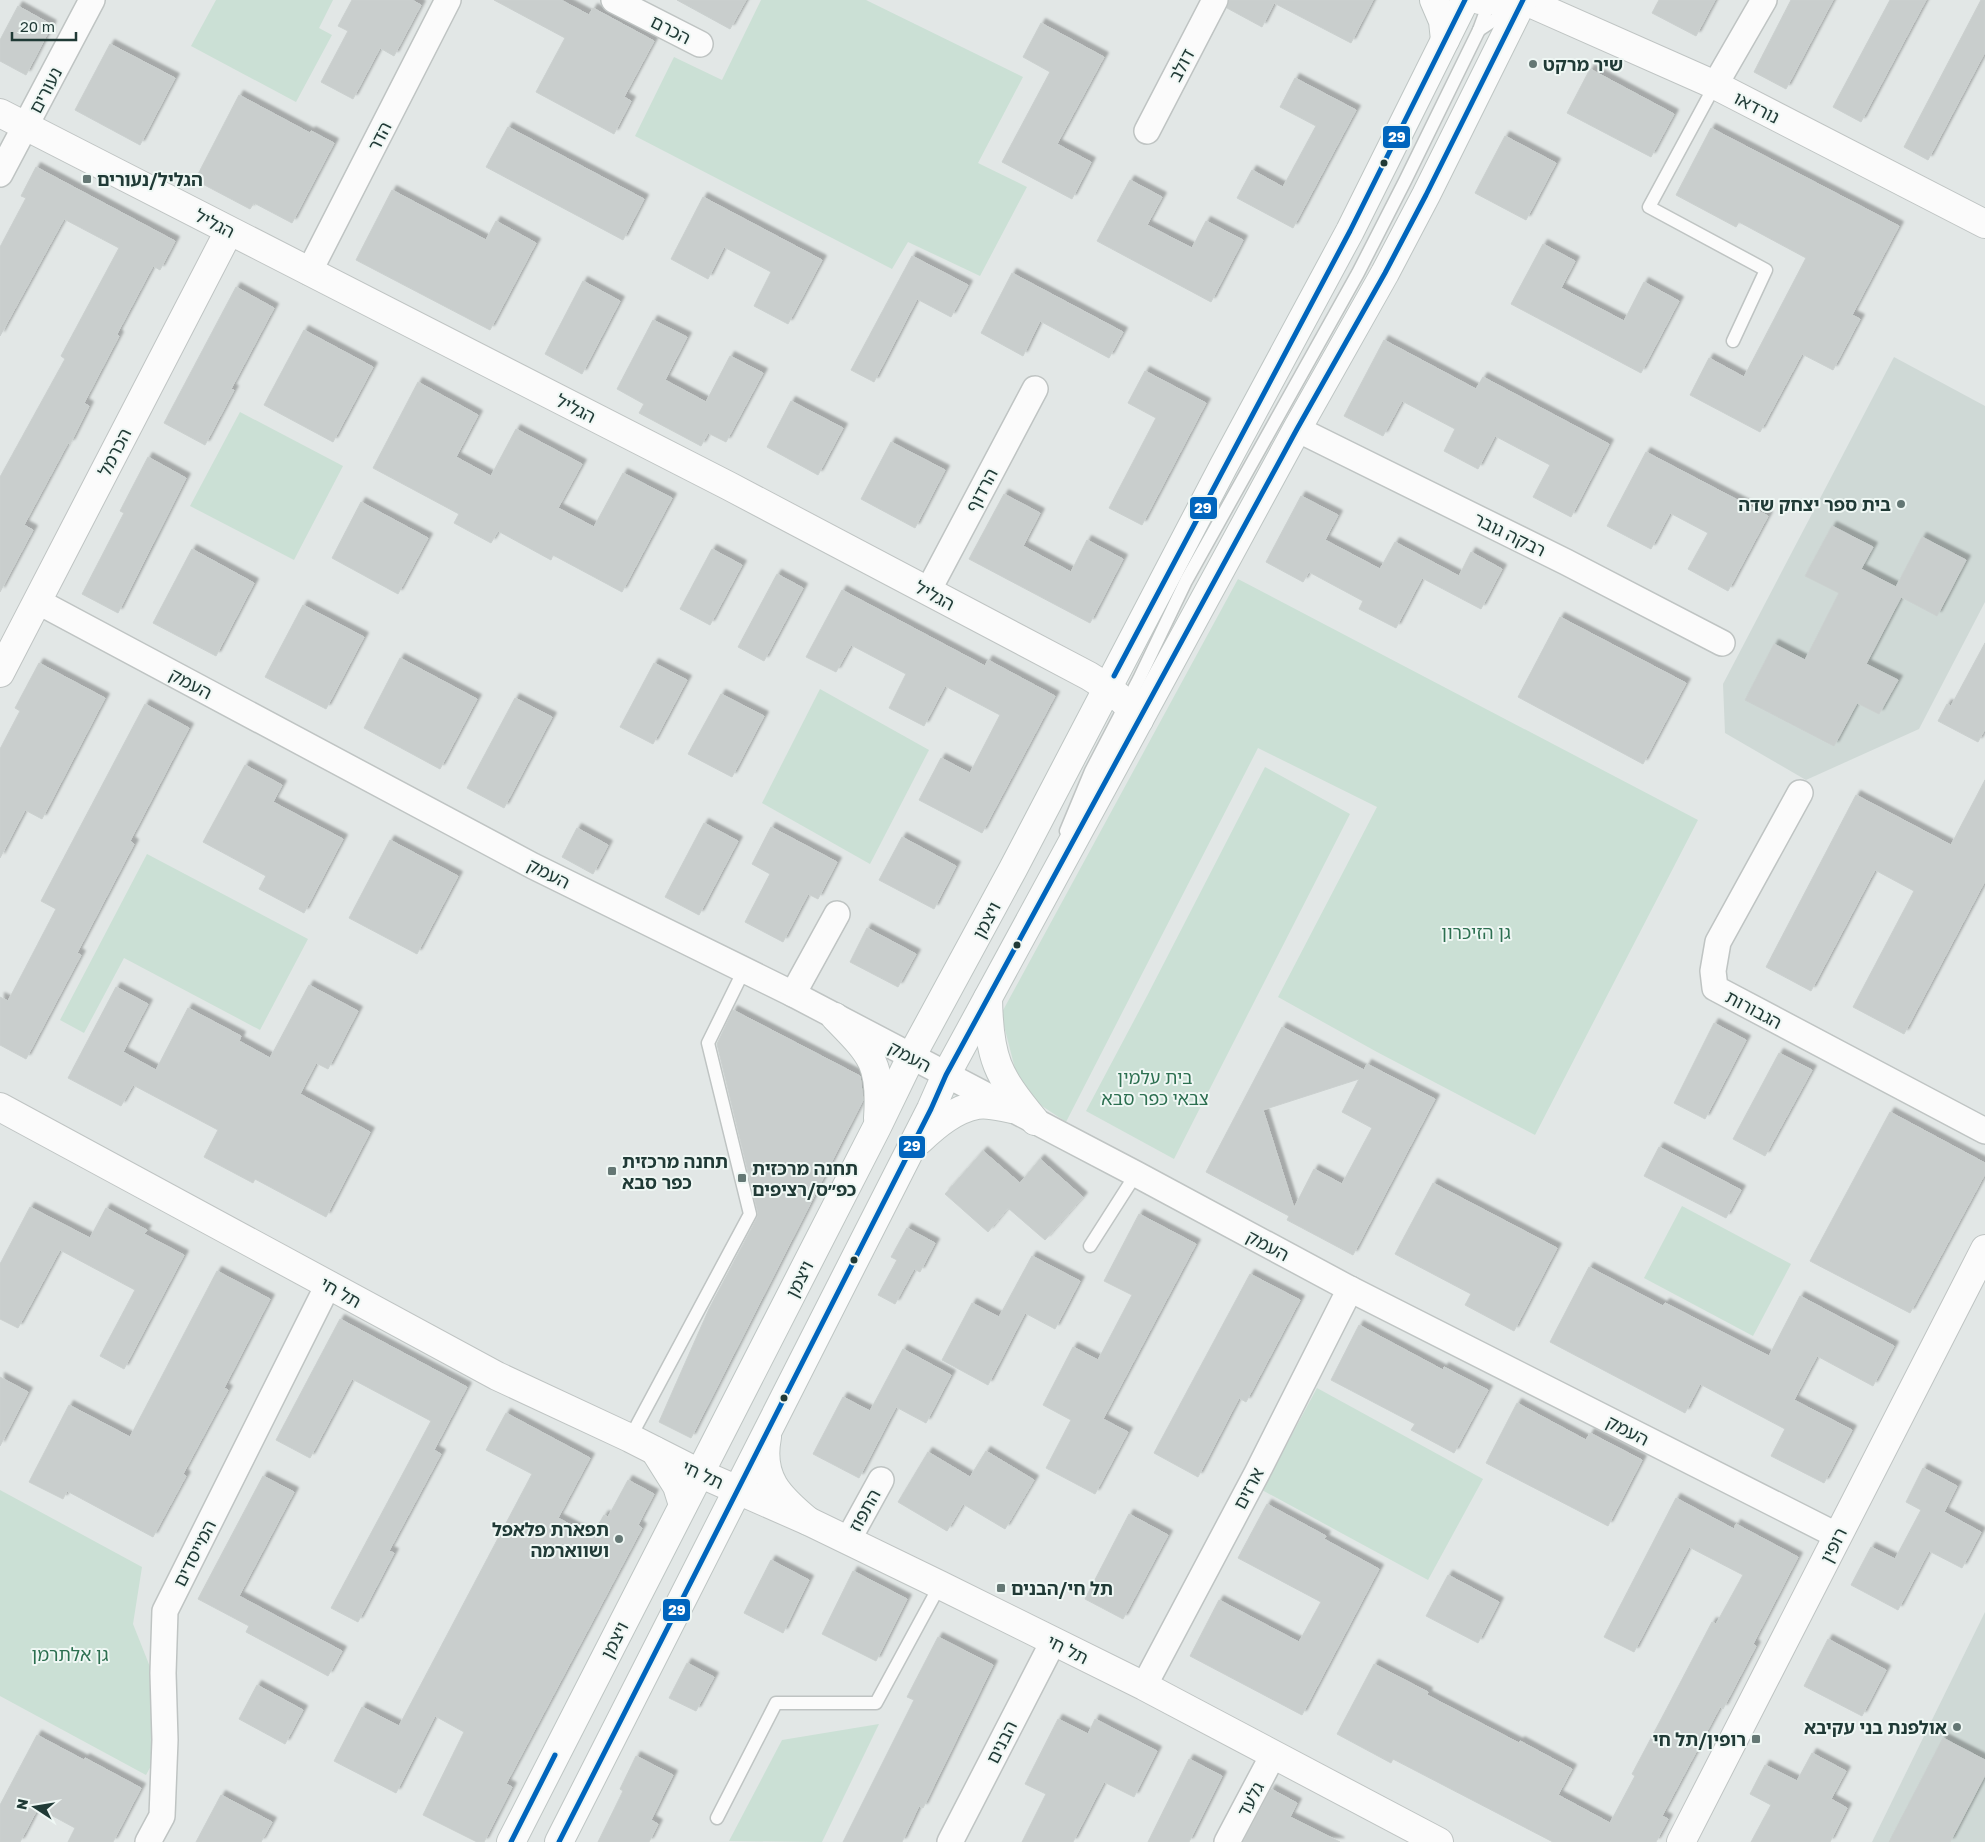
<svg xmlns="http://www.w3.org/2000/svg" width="1985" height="1842" font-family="'Golos Text','Noto Sans Hebrew',sans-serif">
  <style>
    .built { fill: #cfd9d6 }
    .green { fill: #cbe0d5 }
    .building { fill: #c9cecd; stroke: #cbd0cf; fill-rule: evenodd; filter: url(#shadow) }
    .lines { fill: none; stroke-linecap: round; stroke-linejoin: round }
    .service-casing { stroke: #bfc4c3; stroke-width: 15 }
    .minor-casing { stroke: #bfc4c3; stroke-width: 28 }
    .tertiary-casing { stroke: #bfc4c3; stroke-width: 30 }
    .secondary-casing { stroke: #bec5c3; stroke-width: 30 }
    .service { stroke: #fbfbfb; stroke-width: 12 }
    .minor { stroke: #fbfbfb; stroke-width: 25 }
    .tertiary { stroke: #fbfbfb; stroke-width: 28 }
    .secondary { stroke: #fbfbfb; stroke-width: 28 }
    .bus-1-casing { stroke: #eff7f4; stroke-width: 9 }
    .bus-1 { stroke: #0065bd; stroke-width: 5 }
    .poi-dot { fill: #647774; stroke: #eff7f4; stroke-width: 2 }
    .bus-dot { fill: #203a36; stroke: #eff7f4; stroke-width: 2 }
    .labels { text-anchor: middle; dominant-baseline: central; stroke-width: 4; stroke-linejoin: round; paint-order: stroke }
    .street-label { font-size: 18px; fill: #203a36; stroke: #eff7f4 }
    .poi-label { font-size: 18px; font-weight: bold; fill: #203a36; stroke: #eff7f4; text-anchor: start }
    .park-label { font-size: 18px; fill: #2c6f50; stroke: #eff7f4 }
    .line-badge { stroke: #eff7f4; stroke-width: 2 }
    .badge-label { font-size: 14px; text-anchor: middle; font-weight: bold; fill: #fff }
  </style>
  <defs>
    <filter id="shadow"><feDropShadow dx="4.5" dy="-4.5" stdDeviation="1" flood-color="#0004"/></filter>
  </defs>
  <rect width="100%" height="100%" fill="#e2e7e6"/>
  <g class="built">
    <polygon points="1894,357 1985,406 1985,602 1919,729 1806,780 1725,733 1723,684"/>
    <polygon points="1985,1612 1985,1842 1872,1842"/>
  </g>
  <g class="green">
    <polygon points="216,0 333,0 319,28 332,35 296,102 191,46"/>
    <polygon points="761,0 866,0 1023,77 978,163 1027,187 980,276 908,242 892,269 635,136 674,57 722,80"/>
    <polygon points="240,412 343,466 294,560 190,506"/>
    <polygon points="1238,579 1698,820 1535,1135 1377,1052 1278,997 1377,807 1258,748 1066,1122 1021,1092 1001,1014"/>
    <polygon points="820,689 929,750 870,864 762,803"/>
    <polygon points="1265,767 1350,814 1174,1159 1086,1111 1147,996"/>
    <polygon points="147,854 308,939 260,1030 124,958 84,1033 60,1020"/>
    <polygon points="1682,1206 1791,1264 1753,1336 1644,1278"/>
    <polygon points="1317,1388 1483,1479 1428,1580 1262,1490"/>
    <polygon points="0,1490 142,1567 133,1624 173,1725 146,1775 0,1696"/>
    <polygon points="879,1724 822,1842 729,1841 782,1740"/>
  </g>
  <g class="building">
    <polygon points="352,0 412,0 421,5 394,56 380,48 353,99 321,82 348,31 338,26"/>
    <polygon points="494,0 561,0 589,15 593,8 654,41 624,97 631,101 614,134 536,92 565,38"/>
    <polygon points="677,0 746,0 730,29"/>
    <polygon points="1229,0 1373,0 1351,43 1274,3 1262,27 1227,8"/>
    <polygon points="1659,0 1715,0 1696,36 1652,13"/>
    <polygon points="1791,0 1833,0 1786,89 1754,72"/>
    <polygon points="1890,0 1926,0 1861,122 1833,107"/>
    <polygon points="1981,0 1985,0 1985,52 1928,160 1904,147"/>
    <polygon points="18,6 52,25 26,75 0,61 0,40"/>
    <polygon points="1041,23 1104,57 1057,144 1091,162 1072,199 1002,162 1050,72 1023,57"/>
    <polygon points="110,44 175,78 140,145 75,110"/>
    <polygon points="1590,69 1674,114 1651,157 1567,113"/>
    <polygon points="1295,78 1356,110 1293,228 1237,198 1252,170 1283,187 1316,126 1280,107"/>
    <polygon points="239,95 310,133 311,131 334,143 292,223 254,203 250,209 195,180"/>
    <polygon points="508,127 644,199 623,240 486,167"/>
    <polygon points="1711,128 1899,226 1852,315 1860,319 1833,370 1802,354 1760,432 1690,395 1709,358 1744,377 1806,258 1739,222 1736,227 1676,195"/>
    <polygon points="1505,136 1556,163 1526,220 1475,193"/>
    <polygon points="36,167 175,241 160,270 153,266 117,334 119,336 84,403 89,406 70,444 68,443 24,525 33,530 0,592 0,477 65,359 61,356 119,248 64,219 0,336 0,247 26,198 21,196"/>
    <polygon points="1130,180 1162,197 1147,225 1192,248 1206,221 1243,240 1211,302 1097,241"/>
    <polygon points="392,190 486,240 496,221 536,243 490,330 356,260"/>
    <polygon points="703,197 822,260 788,324 754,306 771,272 724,247 708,279 671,259"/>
    <polygon points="1543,244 1575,261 1561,288 1624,321 1644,282 1679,301 1641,373 1511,304"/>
    <polygon points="912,256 968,285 951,317 917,299 874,382 851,370"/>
    <polygon points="1012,273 1123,332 1109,358 1040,321 1023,356 981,333"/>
    <polygon points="583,281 620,301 582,374 545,354"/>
    <polygon points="236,287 274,308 231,389 234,390 205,445 164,423"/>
    <polygon points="653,320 687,337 665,380 706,402 730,356 763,373 726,442 708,433 701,446 639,413 644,404 617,389"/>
    <polygon points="304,330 373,367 333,442 264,405"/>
    <polygon points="1384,340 1476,389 1483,377 1609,444 1571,517 1533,497 1550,465 1495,436 1478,469 1444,451 1455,429 1402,401 1383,436 1344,416"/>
    <polygon points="1145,371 1206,403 1142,525 1109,508 1156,418 1128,403"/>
    <polygon points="418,382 478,415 456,457 491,476 516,429 582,464 558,508 594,527 623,473 672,498 622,592 553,555 551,560 498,531 491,543 454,523 459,514 373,468"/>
    <polygon points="791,401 843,428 818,475 767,447"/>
    <polygon points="891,442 945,470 915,528 861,499"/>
    <polygon points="1646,452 1768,516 1728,591 1688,569 1708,533 1670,513 1651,549 1607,526"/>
    <polygon points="148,457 186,478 118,613 82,594 124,513 120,511"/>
    <polygon points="1004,494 1040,513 1023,546 1071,572 1087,540 1123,559 1090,623 969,559"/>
    <polygon points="1301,496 1338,515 1325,540 1380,569 1395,542 1459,576 1471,552 1502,569 1481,609 1422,578 1396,628 1359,609 1363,601 1309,572 1303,582 1266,562"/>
    <polygon points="361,502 428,538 398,594 332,558"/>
    <polygon points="1832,526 1873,547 1861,569 1896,587 1922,537 1966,560 1937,616 1901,597 1866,664 1898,680 1879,714 1857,703 1834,746 1745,700 1774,644 1805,660 1839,593 1805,576"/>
    <polygon points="192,549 254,583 216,656 153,623"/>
    <polygon points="712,549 742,565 710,625 680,609"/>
    <polygon points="777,574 803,588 764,661 738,647"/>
    <polygon points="842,590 985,666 988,660 1055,696 982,833 919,800 941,758 970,773 1000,715 945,686 924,726 889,708 906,674 851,645 836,672 806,657"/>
    <polygon points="303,605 364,637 326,709 265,677"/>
    <polygon points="1560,617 1686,683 1643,764 1518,697"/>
    <polygon points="1985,643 1985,729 1978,742 1938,721 1947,704 1951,706"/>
    <polygon points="400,658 477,699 440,769 364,728"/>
    <polygon points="39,663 105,698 42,819 25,810 0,858 0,749 20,711 15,708"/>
    <polygon points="654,663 687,680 653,744 620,727"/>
    <polygon points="721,694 764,716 732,777 688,754"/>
    <polygon points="515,698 552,717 504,808 467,788"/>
    <polygon points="145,704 189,728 130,841 134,844 77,953 81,955 26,1059 0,1045 0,997 8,1001 56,909 41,901"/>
    <polygon points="245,765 282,785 273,802 343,839 304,913 259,889 266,876 203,842"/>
    <polygon points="1985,780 1985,881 1904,1034 1853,1007 1914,891 1875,870 1811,991 1766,967 1856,795 1951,845"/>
    <polygon points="704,823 738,841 699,915 665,897"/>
    <polygon points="771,827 837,862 818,899 808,894 783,942 745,922 770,874 752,864"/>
    <polygon points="577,828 608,845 593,874 562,857"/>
    <polygon points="902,837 956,866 934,909 879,880"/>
    <polygon points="390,840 458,876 417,954 349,918"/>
    <polygon points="867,928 916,954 898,987 850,962"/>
    <polygon points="309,985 358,1011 328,1069 316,1063 300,1094 370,1132 326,1217 255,1179 253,1183 204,1157 218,1130 133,1085 121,1106 68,1078 116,987 148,1004 123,1052 156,1070 188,1008 241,1036 239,1041 270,1058"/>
    <polygon points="733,1010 860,1076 863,1100 691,1438 659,1422 709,1309 757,1218 758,1213 717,1044"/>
    <polygon points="1714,1023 1746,1040 1705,1119 1674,1103"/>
    <path d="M1282 1027 1364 1070 1367 1064 1435 1099 1353 1255 1287 1220 1289 1216 1206 1172ZM1359 1079 1342 1112 1372 1128 1342 1184 1314 1169 1294 1208 1263 1110Z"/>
    <polygon points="1779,1053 1812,1070 1765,1156 1733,1139"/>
    <polygon points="1890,1112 1985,1163 1985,1174 1910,1313 1810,1261"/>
    <polygon points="1659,1147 1741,1190 1726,1218 1644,1176"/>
    <polygon points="983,1151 1020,1183 1040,1159 1083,1197 1045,1240 1008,1208 988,1232 945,1194"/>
    <polygon points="1433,1183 1557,1248 1514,1331 1465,1305 1471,1294 1395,1254"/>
    <polygon points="30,1207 90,1238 106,1208 147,1230 144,1234 184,1255 124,1369 100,1356 135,1290 60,1250 18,1328 0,1319 0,1264"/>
    <polygon points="1139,1214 1196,1244 1103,1419 1128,1432 1095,1494 1046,1468 1071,1420 1043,1405 1073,1347 1098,1360 1132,1295 1104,1281"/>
    <polygon points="907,1228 935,1243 920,1272 914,1269 895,1304 878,1295 897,1260 891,1257"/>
    <polygon points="1032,1256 1080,1281 1055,1329 1025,1313 988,1385 942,1360 972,1303 999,1317"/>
    <polygon points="1589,1267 1663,1306 1665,1303 1769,1356 1800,1296 1894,1346 1873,1386 1817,1356 1794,1400 1852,1430 1824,1483 1771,1456 1785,1429 1700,1384 1685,1413 1550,1342"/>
    <polygon points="217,1271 270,1299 224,1388 228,1390 183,1474 186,1476 153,1537 67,1491 63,1499 29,1482 69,1405 130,1437"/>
    <polygon points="1250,1274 1300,1300 1246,1402 1239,1398 1198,1477 1154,1453"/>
    <polygon points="340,1319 467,1387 434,1450 441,1454 389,1551 394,1553 358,1622 331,1608 431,1421 352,1379 310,1458 276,1440"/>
    <polygon points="1359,1325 1443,1370 1444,1367 1488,1390 1454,1453 1411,1430 1415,1424 1331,1380"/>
    <polygon points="903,1349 951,1375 926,1423 896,1407 859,1478 813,1454 843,1397 870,1411"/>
    <polygon points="0,1377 28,1392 0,1446"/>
    <polygon points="1517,1403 1586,1440 1590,1433 1642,1460 1608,1526 1486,1463"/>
    <polygon points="506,1413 590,1458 558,1518 592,1536 604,1515 608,1517 628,1480 654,1494 638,1525 642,1528 506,1784 512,1787 484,1842 477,1842 423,1815 464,1732 435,1716 396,1793 334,1761 362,1707 399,1726 532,1474 486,1450"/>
    <polygon points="986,1451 1034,1480 1005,1529 963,1504 947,1531 898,1502 928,1452 970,1477"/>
    <polygon points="1923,1468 1957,1486 1944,1512 1981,1532 1962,1568 1929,1551 1898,1610 1851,1585 1871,1547 1895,1559 1921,1510 1906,1502"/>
    <polygon points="263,1476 294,1492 239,1596 342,1651 328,1676 246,1632 249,1626 198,1599"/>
    <polygon points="1676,1498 1734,1529 1736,1524 1798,1557 1753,1644 1756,1646 1723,1709 1720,1707 1662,1816 1668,1819 1656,1842 1553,1842 1393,1759 1391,1763 1337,1734 1374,1664 1428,1692 1427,1695 1519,1743 1520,1741 1572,1769 1558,1795 1610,1823 1635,1776 1632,1774 1667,1708 1712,1622 1716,1624 1743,1575 1689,1547 1634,1652 1604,1637"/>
    <polygon points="1267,1504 1326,1536 1324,1539 1379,1569 1302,1715 1190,1656 1219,1600 1299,1642 1321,1602 1238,1558"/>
    <polygon points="1129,1514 1168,1535 1123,1619 1085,1599"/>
    <polygon points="771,1560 809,1580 783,1633 744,1613"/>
    <polygon points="853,1571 907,1599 876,1661 822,1634"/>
    <polygon points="1448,1575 1499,1602 1478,1643 1426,1616"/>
    <polygon points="938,1637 993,1665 923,1808 919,1806 902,1842 843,1842 914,1700 907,1697"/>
    <polygon points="1828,1639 1886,1670 1862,1716 1804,1686"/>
    <polygon points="687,1663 714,1677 696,1711 669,1698"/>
    <polygon points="257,1685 303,1710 285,1744 239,1719"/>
    <polygon points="1058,1719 1088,1734 1095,1719 1157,1751 1134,1797 1104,1782 1073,1842 1022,1842 1046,1794 1025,1784"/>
    <polygon points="37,1735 84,1760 85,1758 141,1788 113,1842 68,1842 75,1828 38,1808 20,1842 0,1842 0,1805"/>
    <polygon points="1943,1738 1985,1760 1985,1775 1950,1842 1889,1842"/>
    <polygon points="1812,1753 1846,1771 1831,1799 1847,1808 1830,1842 1751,1842 1771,1805 1750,1794 1765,1765 1797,1781"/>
    <polygon points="636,1756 673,1775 651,1820 658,1824 649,1842 598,1842 623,1791 620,1789"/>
    <polygon points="1189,1759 1222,1776 1189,1842 1148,1842"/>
    <polygon points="1271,1789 1297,1803 1290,1817 1340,1842 1243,1842"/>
    <polygon points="221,1795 272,1822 261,1842 196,1842"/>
  </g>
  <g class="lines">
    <defs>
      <g id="service">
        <polyline points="1479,30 1512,8"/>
        <polyline points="1715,85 1649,207 1766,270 1733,341"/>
        <polyline points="1066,831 1091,771 1139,679 1186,581 1358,273 1405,181 1479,30 1490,0"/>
        <polyline points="1090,1246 1136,1174"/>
        <polyline points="630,1438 750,1214 708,1043 744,970"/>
        <polyline points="717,1818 776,1703 876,1703 940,1585"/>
      </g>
      <g id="minor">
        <polyline points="614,0 700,44"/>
        <polyline points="1715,85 1764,0"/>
        <polyline points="1147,131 1215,0"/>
        <polyline points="0,174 92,0"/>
        <polyline points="309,272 448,0"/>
        <polyline points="1297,429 1566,562 1722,643"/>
        <polyline points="928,591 1035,389"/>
        <polyline points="37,601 533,866 793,994 1136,1174 1350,1289 1838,1536"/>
        <polyline points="1800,793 1718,942 1713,971 1715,988 1985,1131"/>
        <polyline points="793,994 837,914"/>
        <polyline points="848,1540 881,1480"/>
        <polyline points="1144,1686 1257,1473 1350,1289"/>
        <polyline points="148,1842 162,1816 165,1740 163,1673 165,1611 328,1285"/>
        <polyline points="950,1842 1053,1642"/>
        <polyline points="1227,1842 1273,1755"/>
      </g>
      <g id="tertiary">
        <polyline points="1480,0 1523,1"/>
        <polyline points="1523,0 1715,85 1985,224"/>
        <path d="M0 113 729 486 1089 676C1110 689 1126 700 1139 720"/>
        <polyline points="0,673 229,231"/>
        <polyline points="0,1107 497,1376 630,1438 699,1473 808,1521 940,1585 1144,1686 1439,1842"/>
        <polyline points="1681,1842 1985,1249"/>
      </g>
      <g id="secondary">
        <polyline points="1434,0 1443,21 1445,40"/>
        <path d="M988 998C989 1059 997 1075 1035 1121"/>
        <path d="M835 1017C871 1054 882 1063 878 1118"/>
        <path d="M920 1140C936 1125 955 1109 977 1105 989 1103 1001 1107 1012 1109"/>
        <path d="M767 1437C759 1478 779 1497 808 1521"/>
        <polyline points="655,1451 677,1486 683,1505"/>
        <polyline points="511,1842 877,1127 911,1057 1013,869 1223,467 1350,231 1465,0"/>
        <polyline points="559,1842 931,1109 946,1075 1297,429 1385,273 1426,195 1523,0"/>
      </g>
    </defs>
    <use href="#service" class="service-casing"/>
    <use href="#minor" class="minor-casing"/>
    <use href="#tertiary" class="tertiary-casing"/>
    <use href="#secondary" class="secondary-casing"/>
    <use href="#service" class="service"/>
    <use href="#minor" class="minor"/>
    <use href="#tertiary" class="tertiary"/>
    <use href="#secondary" class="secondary"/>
    <defs>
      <g id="bus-1">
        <polyline points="1114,676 1350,231 1465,0"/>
        <polyline points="511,1842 555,1755"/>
        <polyline points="559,1842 931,1109 946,1075 1297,429 1385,273 1426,195 1523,0"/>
      </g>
    </defs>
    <use href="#bus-1" class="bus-1-casing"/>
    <use href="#bus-1" class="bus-1"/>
  </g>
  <g class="poi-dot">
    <circle cx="1533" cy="64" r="5"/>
    <rect x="82" y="174" width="10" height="10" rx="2.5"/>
    <circle cx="1901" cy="504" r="5"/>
    <rect x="607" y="1166" width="10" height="10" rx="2.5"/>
    <rect x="737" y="1173" width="10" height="10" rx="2.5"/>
    <circle cx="619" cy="1539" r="5"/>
    <rect x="996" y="1583" width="10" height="10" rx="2.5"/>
    <circle cx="1957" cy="1727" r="5"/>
    <rect x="1751" y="1734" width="10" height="10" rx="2.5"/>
  </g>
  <g class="bus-dot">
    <circle cx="1384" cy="163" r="4.5"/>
    <circle cx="1017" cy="945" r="4.5"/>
    <circle cx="854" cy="1260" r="4.5"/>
    <circle cx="784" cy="1398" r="4.5"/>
  </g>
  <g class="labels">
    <g class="street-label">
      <text transform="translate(671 29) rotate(27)">הכרם</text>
      <text transform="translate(1181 65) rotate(-62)">דולב</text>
      <text transform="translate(45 90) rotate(-62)">נעורים</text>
      <text transform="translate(1757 107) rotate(27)">נורדאו</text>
      <text transform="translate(379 136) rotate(-63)">הדר</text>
      <text transform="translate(215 223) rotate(27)">הגליל</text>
      <text transform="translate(576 408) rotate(27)">הגליל</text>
      <text transform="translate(114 452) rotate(-63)">הכרמל</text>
      <text transform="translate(981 490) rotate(-62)">הרדוף</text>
      <text transform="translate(1510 534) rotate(26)">רבקה גובר</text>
      <text transform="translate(935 595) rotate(28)">הגליל</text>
      <text transform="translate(191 683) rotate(28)">העמק</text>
      <text transform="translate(549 873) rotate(27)">העמק</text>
      <text transform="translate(986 920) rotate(-62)">ויצמן</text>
      <text transform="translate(1754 1009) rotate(28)">הגבורות</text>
      <text transform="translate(910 1056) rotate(28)">העמק</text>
      <text transform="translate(1268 1245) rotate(28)">העמק</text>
      <text transform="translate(799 1279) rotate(-63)">ויצמן</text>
      <text transform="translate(341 1292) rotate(29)">תל חי</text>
      <text transform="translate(1628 1430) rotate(27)">העמק</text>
      <text transform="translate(703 1474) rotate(25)">תל חי</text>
      <text transform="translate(1248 1488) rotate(-62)">ארזים</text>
      <text transform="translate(864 1510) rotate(-61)">התפוז</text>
      <text transform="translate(1833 1545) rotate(-63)">רופין</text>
      <text transform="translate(194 1553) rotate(-63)">המייסדים</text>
      <text transform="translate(614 1640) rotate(-63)">ויצמן</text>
      <text transform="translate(1068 1649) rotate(26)">תל חי</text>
      <text transform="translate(1001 1742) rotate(-63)">הבנים</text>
      <text transform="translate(1250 1799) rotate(-62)">גלעד</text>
    </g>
    <g class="poi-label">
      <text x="1543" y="64">שיר מרקט</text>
      <text x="97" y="179">הגליל/נעורים</text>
      <text x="1891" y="504" text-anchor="end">בית ספר יצחק שדה</text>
      <text x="622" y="1161">תחנה מרכזית<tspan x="622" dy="21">כפר סבא</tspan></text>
      <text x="752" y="1168">תחנה מרכזית<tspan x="752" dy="21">כפ״ס/רציפים</tspan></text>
      <text x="609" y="1529" text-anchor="end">תפארת פלאפל<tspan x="609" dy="21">ושווארמה</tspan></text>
      <text x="1011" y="1588">תל חי/הבנים</text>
      <text x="1947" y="1727" text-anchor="end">אולפנת בני עקיבא</text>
      <text x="1746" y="1739" text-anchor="end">רופין/תל חי</text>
    </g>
    <g class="park-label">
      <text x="1476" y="932">גן הזיכרון</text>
      <text x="1155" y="1077">בית עלמין<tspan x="1155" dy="21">צבאי כפר סבא</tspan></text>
      <text x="70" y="1654">גן אלתרמן</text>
    </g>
  </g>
  <g class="line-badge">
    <rect x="1382" y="125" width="29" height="24" rx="5" fill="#0065bd"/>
    <rect x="1189" y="496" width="29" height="24" rx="5" fill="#0065bd"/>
    <rect x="898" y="1135" width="28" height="24" rx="5" fill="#0065bd"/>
    <rect x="662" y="1598" width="29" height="24" rx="5" fill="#0065bd"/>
  </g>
  <g class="badge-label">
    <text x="1397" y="142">29</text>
    <text x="1203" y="513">29</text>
    <text x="912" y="1151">29</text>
    <text x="677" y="1615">29</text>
  </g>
  <g transform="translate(35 1807) rotate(282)" stroke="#eff7f4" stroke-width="4" paint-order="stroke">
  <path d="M0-4L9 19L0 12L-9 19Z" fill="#203a36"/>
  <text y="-8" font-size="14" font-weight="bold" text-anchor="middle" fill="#203a36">N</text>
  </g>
  <path d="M12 32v8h64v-8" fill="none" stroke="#203a36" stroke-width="2.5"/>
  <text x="20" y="32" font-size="15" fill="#203a36" stroke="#eff7f4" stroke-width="4" paint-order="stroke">20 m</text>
</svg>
